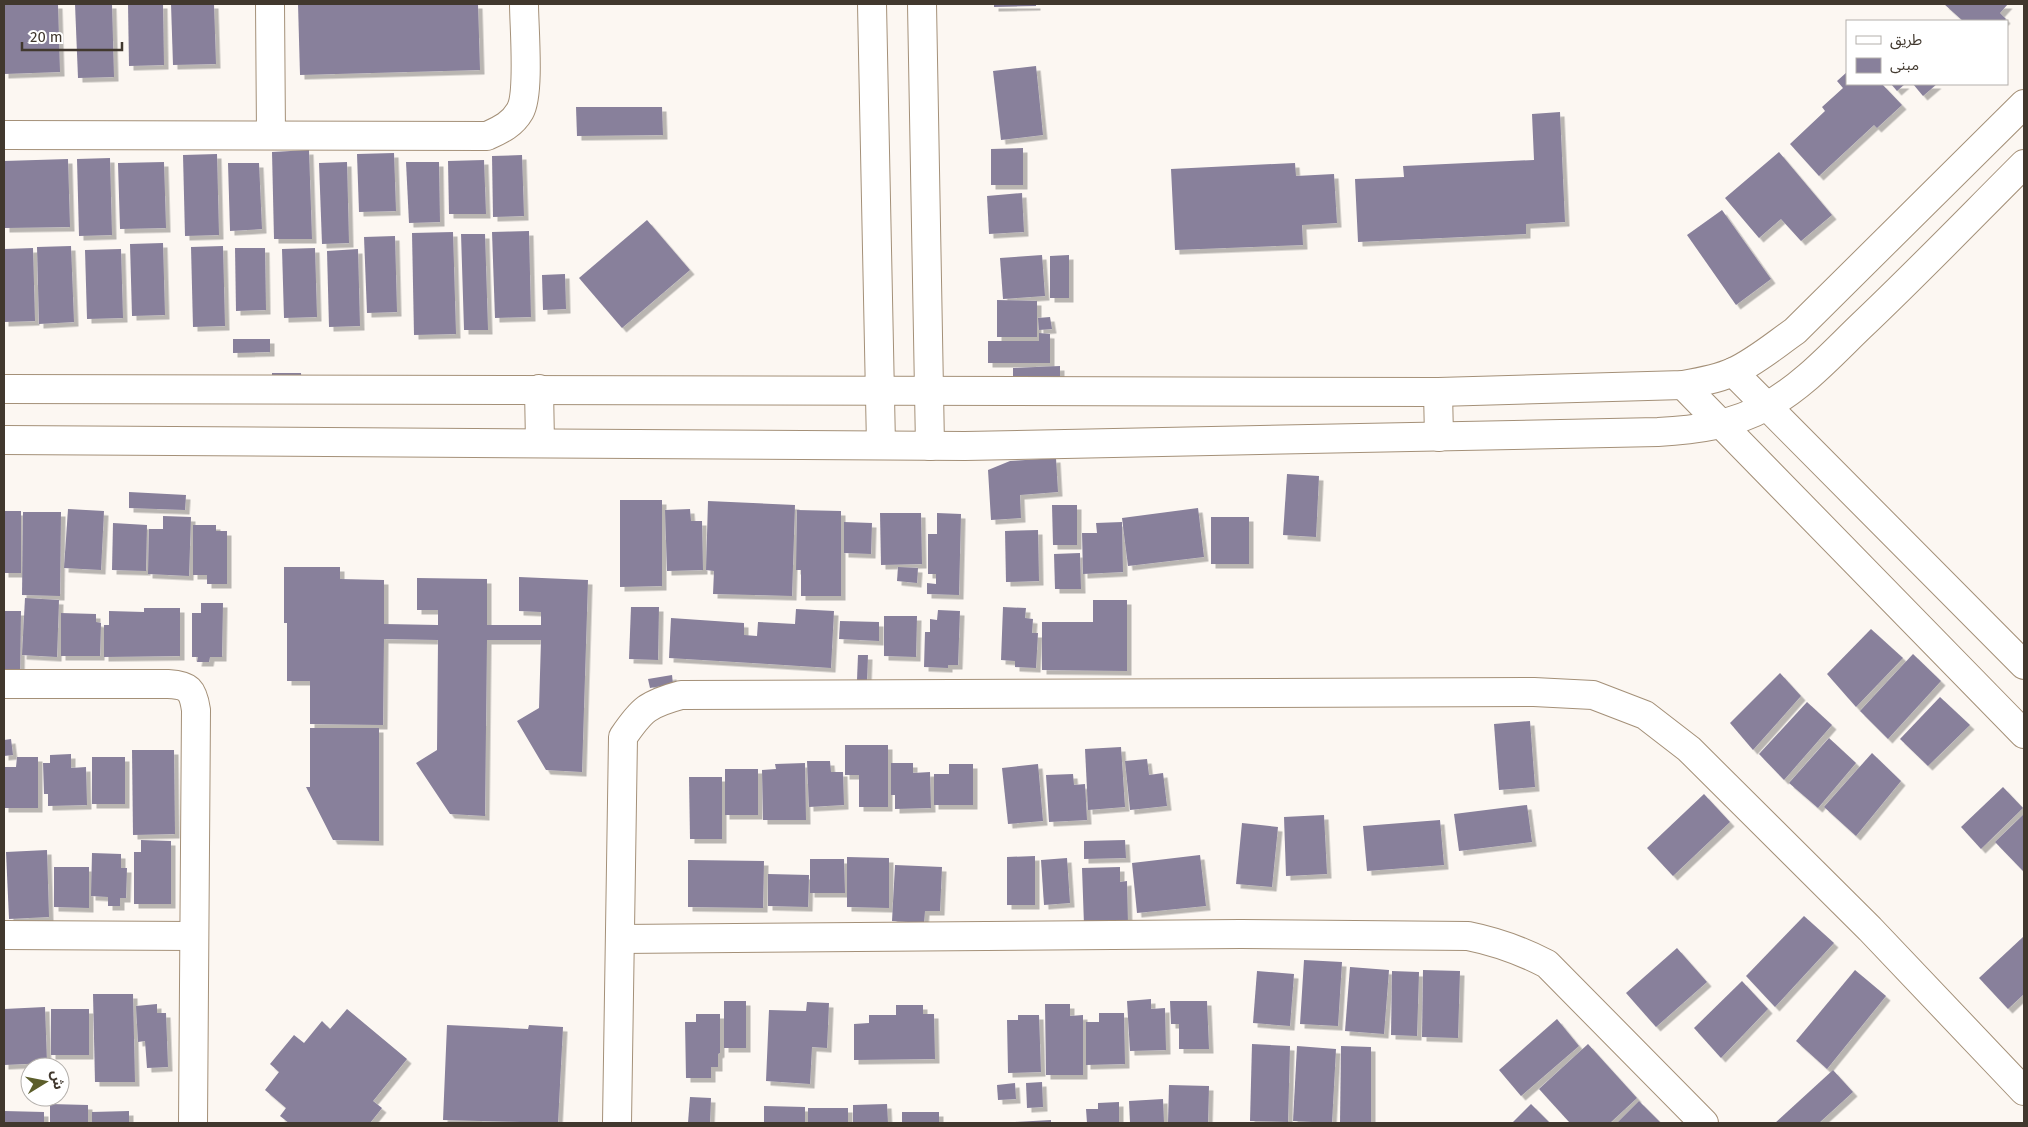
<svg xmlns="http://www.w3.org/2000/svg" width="2028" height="1127" font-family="'Fira Sans','Noto Sans Arabic',sans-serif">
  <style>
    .building { fill: #88809b; filter: url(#shadow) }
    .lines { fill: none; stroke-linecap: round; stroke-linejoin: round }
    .minor-casing { stroke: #a49078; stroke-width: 30 }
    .minor { stroke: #fff; stroke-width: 28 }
  </style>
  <defs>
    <filter id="shadow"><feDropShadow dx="4.5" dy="4.5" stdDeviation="0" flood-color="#0004"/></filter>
  </defs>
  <rect width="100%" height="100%" fill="#fcf7f2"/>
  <g class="building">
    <polygon points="4,4 58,4 60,72 4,74"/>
    <polygon points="75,4 112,4 114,77 78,78"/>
    <polygon points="128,4 163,4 164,65 129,66"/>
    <polygon points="171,4 214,4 216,64 173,65"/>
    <polygon points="298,4 478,4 480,70 300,75"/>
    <polygon points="994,4 1036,4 1036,6 994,7"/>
    <polygon points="1944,4 2008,4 2000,13 2006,19 2004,21 1963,21"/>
    <polygon points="1036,66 1043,135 1001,140 993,71"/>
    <polygon points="1847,72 1847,84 1882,84 1902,105 1877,128 1874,125 1819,176 1790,144 1825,111 1822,107 1843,88 1837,81"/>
    <polygon points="1891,84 1905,84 1897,91"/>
    <polygon points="1913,84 1937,84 1923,96"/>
    <polygon points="576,107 662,107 663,135 577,136"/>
    <polygon points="1560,112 1565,222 1526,224 1526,234 1358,242 1355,179 1404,177 1403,166 1534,160 1532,114"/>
    <polygon points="1023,148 1023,185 991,185 991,149"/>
    <polygon points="309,150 312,239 274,239 272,152"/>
    <polygon points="1779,152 1832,215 1801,241 1781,219 1759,238 1725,198"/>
    <polygon points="394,153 396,211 359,212 357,154"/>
    <polygon points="217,154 219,235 185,236 183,155"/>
    <polygon points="522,155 524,216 493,217 492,156"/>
    <polygon points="110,158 112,235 79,236 77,159"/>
    <polygon points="68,159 70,227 5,228 4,161"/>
    <polygon points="484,160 486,214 449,214 448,161"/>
    <polygon points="164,162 166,228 120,229 118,163"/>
    <polygon points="347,162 349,243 322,244 319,163"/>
    <polygon points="406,162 439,162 440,222 409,223"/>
    <polygon points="228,163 259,163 262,229 230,231"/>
    <polygon points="1295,163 1296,176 1334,174 1337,223 1302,225 1303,245 1175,250 1171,169"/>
    <polygon points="1022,193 1024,232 989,234 987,196"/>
    <polygon points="1722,210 1771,279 1736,305 1687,235"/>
    <polygon points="647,220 690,270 622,328 579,278"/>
    <polygon points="529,231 531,317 495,318 492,232"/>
    <polygon points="453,232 456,334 414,335 412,233"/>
    <polygon points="461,234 485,234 488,330 464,330"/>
    <polygon points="395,236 397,312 367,313 364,237"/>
    <polygon points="163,243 165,315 132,316 130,244"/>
    <polygon points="71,246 74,322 39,324 37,247"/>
    <polygon points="223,246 225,326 193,327 191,247"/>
    <polygon points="33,248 35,321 4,322 4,249"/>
    <polygon points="235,248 265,248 266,310 236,311"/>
    <polygon points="315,248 317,317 284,318 282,249"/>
    <polygon points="121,249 123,318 87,319 85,250"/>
    <polygon points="358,249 360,326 329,327 327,251"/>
    <polygon points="1042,255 1045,296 1003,299 1000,258"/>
    <polygon points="1069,255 1069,298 1050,298 1050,256"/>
    <polygon points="565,274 566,309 543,310 542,275"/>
    <polygon points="997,300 1037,301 1037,337 997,337"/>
    <polygon points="1050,317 1052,329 1039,330 1038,318"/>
    <polygon points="1039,333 1050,334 1050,363 988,363 988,341 1039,341"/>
    <polygon points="233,339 270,339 270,352 233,353"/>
    <polygon points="1060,366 1060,379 1013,380 1013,368"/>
    <polygon points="272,373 301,373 302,386 272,387"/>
    <polygon points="1056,458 1058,492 1020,495 1021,518 991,520 988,470 1010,461"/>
    <polygon points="1287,474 1319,476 1316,537 1283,535"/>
    <polygon points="129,492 186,495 185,510 129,508"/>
    <polygon points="620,500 662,500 662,586 620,587"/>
    <polygon points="708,501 795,505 792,596 713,594 714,571 706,570"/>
    <polygon points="1052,505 1077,505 1077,545 1053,545"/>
    <polygon points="1198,508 1204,557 1128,566 1122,518"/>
    <polygon points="68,509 104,511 101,570 64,568"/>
    <polygon points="690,509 691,521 702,521 703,570 667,571 665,510"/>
    <polygon points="797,510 841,511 841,596 801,596 801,570 796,570"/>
    <rect x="4" y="511" width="17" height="62"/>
    <polygon points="23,512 61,512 60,596 22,595"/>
    <polygon points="880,513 921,513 922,564 881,565"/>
    <polygon points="937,513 961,514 959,595 927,594 927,583 936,584 936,574 928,574 928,534 937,534"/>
    <polygon points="163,516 191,517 189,576 148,574 149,529 163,529"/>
    <rect x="1211" y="517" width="38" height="47"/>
    <polygon points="844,522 872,523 871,554 844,553"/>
    <polygon points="1122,522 1123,572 1083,574 1082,533 1097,533 1096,523"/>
    <polygon points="113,523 147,525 146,571 112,570"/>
    <polygon points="193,525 216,525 216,531 227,531 227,584 207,584 207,575 193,575"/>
    <polygon points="1038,530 1039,581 1006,582 1005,531"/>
    <polygon points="1080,553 1081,589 1055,589 1054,554"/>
    <polygon points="284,567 340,567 340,579 384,580 384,624 438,625 438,610 417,610 417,578 487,579 487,625 541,625 541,612 519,611 519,577 588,580 582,772 546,770 517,721 539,708 541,640 487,640 485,816 450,814 416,763 437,750 438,640 384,639 383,725 310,724 310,681 287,681 287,623 284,623"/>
    <polygon points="898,567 918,568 917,583 897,581"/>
    <polygon points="25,598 59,600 57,657 22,655"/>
    <polygon points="1093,600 1127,600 1127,671 1042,670 1042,622 1093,622"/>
    <polygon points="201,603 223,603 222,657 210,657 209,662 197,662 198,657 192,657 192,613 201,613"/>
    <polygon points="631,607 659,607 658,660 629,659"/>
    <polygon points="1003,607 1026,608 1025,618 1033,619 1032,633 1038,633 1036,668 1015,667 1015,661 1001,660"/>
    <polygon points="144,608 180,608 180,656 104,657 104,625 109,625 109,611 144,612"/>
    <polygon points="796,609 834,611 831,668 669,658 671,618 744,623 744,635 757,636 758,622 795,624"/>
    <polygon points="938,610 960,611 958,665 948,665 948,668 924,667 925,632 930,632 930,619 937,620"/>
    <polygon points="4,611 21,611 20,679 4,679"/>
    <polygon points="61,613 96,614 96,622 101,623 100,656 61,656"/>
    <polygon points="884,616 917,616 916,657 884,656"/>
    <polygon points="840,621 879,622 879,641 839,639"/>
    <polygon points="1871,629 1903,658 1856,707 1827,674"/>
    <polygon points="1913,654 1941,681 1888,739 1860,711"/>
    <polygon points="858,655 868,655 867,681 857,680"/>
    <polygon points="1780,673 1801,696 1753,750 1730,723"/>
    <polygon points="672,675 673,684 650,688 648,679"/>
    <polygon points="1940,697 1970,725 1928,766 1900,739"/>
    <polygon points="1807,702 1832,725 1784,780 1759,754"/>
    <polygon points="1530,721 1535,787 1499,790 1494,724"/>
    <polygon points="310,728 379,728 379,841 333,840 306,787 310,787"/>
    <polygon points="1829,738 1856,763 1818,808 1789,783"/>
    <polygon points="11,739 13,755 4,756 4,740"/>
    <polygon points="845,745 888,745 888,807 859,807 859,775 845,775"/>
    <polygon points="1121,747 1125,807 1088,810 1085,749"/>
    <polygon points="132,750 174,750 175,834 133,835"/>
    <polygon points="1872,753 1901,781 1856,836 1824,807"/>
    <polygon points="71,754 71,768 86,767 87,805 48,806 48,794 44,794 43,763 50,763 50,755"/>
    <polygon points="17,757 38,757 38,808 4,808 4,767 16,767"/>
    <rect x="92" y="757" width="33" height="47"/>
    <polygon points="1147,759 1149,775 1163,773 1167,806 1130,810 1125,761"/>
    <polygon points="807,761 830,761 831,772 843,772 844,805 809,807"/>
    <polygon points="805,763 806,820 763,820 762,770 776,769 775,764"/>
    <polygon points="891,763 913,763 913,773 930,772 931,808 895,809 895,795 891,795"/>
    <polygon points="949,764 973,764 973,805 934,805 934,774 949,774"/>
    <polygon points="1038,764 1043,821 1008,824 1002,768"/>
    <rect x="725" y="769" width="33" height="46"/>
    <polygon points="1073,774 1074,785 1085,784 1087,820 1049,822 1046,775"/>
    <polygon points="689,777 722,777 722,839 690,839"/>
    <polygon points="2003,787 2023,808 1981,849 1961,827"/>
    <polygon points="1704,794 1730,822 1673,876 1647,848"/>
    <polygon points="1527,805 1532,842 1459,851 1454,814"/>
    <polygon points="2024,814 2024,869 2023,871 1995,842"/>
    <polygon points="1324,815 1327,874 1286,876 1284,817"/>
    <polygon points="1440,820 1444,865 1367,871 1363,826"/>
    <polygon points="1242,823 1278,827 1272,887 1236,884"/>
    <polygon points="141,840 171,841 171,904 134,904 134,852 141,852"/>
    <polygon points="1125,840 1126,858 1084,859 1084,841"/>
    <polygon points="47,850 49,917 9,919 6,852"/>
    <polygon points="92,853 121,854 121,868 127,868 126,898 120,898 120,906 108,906 108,897 91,896"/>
    <polygon points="1200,855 1206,906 1137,913 1132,863"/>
    <polygon points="1035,856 1035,905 1007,905 1007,857"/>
    <polygon points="847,857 889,858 889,908 847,907"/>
    <polygon points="1067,858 1070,903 1044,905 1041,860"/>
    <polygon points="810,859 844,859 845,893 810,893"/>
    <polygon points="688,860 764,861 763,908 688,907"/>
    <polygon points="895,865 942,867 940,911 925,911 924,923 892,921"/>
    <polygon points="54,867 89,867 89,908 54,907"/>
    <polygon points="1120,867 1120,882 1127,881 1128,924 1084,925 1082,868"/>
    <polygon points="768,874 809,875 808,907 768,906"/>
    <polygon points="1804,916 1834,943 1775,1007 1746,976"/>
    <polygon points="2023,937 2024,994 2008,1009 1979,978"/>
    <polygon points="1677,948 1707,982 1656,1027 1626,993"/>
    <polygon points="1304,960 1342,962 1338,1026 1300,1024"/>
    <polygon points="1350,967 1389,970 1384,1034 1345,1031"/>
    <polygon points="1423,970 1460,971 1458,1038 1422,1037"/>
    <polygon points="1855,970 1886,996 1827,1069 1796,1041"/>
    <polygon points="1257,971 1294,974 1290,1026 1253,1023"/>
    <polygon points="1392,971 1419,972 1417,1036 1391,1035"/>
    <polygon points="1742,981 1768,1009 1721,1058 1694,1028"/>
    <polygon points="93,994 133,994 135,1082 95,1082"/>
    <polygon points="1151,999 1151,1009 1165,1008 1166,1050 1130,1051 1127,1001"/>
    <rect x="724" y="1001" width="22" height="47"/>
    <polygon points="1170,1001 1207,1001 1209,1049 1179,1049 1179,1024 1171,1024"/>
    <polygon points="807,1002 829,1003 827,1048 812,1047 810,1084 766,1081 769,1010 806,1011"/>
    <polygon points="157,1004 157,1013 166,1013 168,1067 147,1068 145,1041 138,1042 136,1006"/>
    <polygon points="1045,1004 1070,1004 1070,1016 1083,1015 1083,1075 1046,1075"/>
    <polygon points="896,1005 923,1005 923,1014 934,1014 935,1059 854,1060 854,1024 869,1023 869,1015 896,1015"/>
    <polygon points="45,1007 47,1063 4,1065 4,1009"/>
    <rect x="51" y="1009" width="38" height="46"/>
    <polygon points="347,1009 407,1059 373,1101 382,1108 370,1123 289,1123 280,1116 286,1108 265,1090 279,1072 270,1064 294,1035 304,1043 322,1021 330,1029"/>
    <polygon points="1099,1013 1124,1013 1125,1064 1086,1065 1086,1022 1099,1022"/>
    <polygon points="696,1014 720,1014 720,1053 718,1054 718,1067 711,1067 711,1078 686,1078 685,1022 696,1022"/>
    <polygon points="1018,1015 1039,1015 1041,1072 1008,1073 1007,1020 1018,1020"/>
    <polygon points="1557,1019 1579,1046 1521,1096 1499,1070"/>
    <polygon points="447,1025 528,1029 529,1025 563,1027 558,1123 443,1120"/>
    <polygon points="1252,1044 1290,1046 1288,1122 1250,1121"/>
    <polygon points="1588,1044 1637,1098 1610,1123 1570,1123 1539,1089"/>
    <polygon points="1297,1046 1336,1049 1332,1123 1293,1121"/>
    <polygon points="1341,1046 1371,1047 1371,1123 1340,1123"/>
    <polygon points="1833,1070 1853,1092 1819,1123 1775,1123"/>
    <polygon points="1042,1082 1043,1107 1027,1108 1026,1083"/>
    <polygon points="1015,1083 1016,1099 998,1100 997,1085"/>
    <polygon points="1169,1085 1209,1086 1208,1123 1168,1123"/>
    <polygon points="690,1097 711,1098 710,1123 688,1123"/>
    <polygon points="1163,1099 1164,1123 1130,1123 1129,1101"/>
    <polygon points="1639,1101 1661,1123 1617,1123"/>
    <polygon points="1119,1102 1119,1123 1087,1123 1086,1109 1098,1109 1098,1103"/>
    <polygon points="50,1104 88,1105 88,1123 50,1123"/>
    <polygon points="887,1104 888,1123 853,1123 853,1105"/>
    <polygon points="1531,1104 1550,1123 1512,1123"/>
    <polygon points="764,1106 805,1107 805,1123 764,1123"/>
    <rect x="808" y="1108" width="40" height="15"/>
    <polygon points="4,1111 44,1112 44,1123 4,1123"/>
    <polygon points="129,1111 129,1123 92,1123 92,1112"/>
    <rect x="902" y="1112" width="37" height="11"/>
    <polygon points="1051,1120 1051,1123 1015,1123 1015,1122"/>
  </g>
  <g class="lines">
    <defs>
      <g id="minor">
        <polyline points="270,4 271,135"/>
        <polyline points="872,4 881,445"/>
        <polyline points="922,4 930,446"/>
        <path d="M4 135 487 136C500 130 512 125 520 111 530 94 524 26 524 4"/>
        <polyline points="1733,372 2024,665"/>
        <polyline points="1683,385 2024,734"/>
        <path d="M4 389 1438 392 1683 385C1700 382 1717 379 1733 372 1755 362 1775 345 1795 331L2024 104"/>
        <polyline points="539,389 540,443"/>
        <polyline points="1438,392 1439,437"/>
        <path d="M4 440 965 446 1658 432C1696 430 1733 425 1767 406 1803 386 1831 355 1860 327 1916 274 1970 218 2024 164"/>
        <path d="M4 684H168C189 685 193 690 196 710L193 1123"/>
        <polyline points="4,935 194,936"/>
        <path d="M620 939 1241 934 1468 936C1498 942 1520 950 1547 964L1704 1123"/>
        <path d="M617 1123 623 737C642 709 648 704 681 695L1534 692 1593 695 1645 715 1689 749 1870 929 2024 1091"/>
      </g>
    </defs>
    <use href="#minor" class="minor-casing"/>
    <use href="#minor" class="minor"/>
  </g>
  <rect width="2028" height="1127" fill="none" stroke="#41382e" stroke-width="10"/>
  <rect x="1846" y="20" width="162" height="65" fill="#ffffff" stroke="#b3afab"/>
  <rect x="1856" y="36" width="25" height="8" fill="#ffffff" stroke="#b3afab"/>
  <text x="1890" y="45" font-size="15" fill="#41382e">طريق</text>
  <rect x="1856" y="58" width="25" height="15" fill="#88809b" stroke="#b3afab"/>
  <text x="1890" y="70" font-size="15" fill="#41382e">مبنى</text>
  <g transform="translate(45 1082) rotate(80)"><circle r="24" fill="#ffffff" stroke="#b3afab"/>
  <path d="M0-4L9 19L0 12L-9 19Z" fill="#5c5e2b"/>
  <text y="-8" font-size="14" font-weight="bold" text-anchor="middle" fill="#41382e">ش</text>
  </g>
  <path d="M22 42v8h100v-8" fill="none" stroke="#41382e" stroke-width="2.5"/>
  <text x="30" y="42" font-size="15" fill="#41382e" stroke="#ffffff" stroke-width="4" paint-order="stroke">20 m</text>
</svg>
